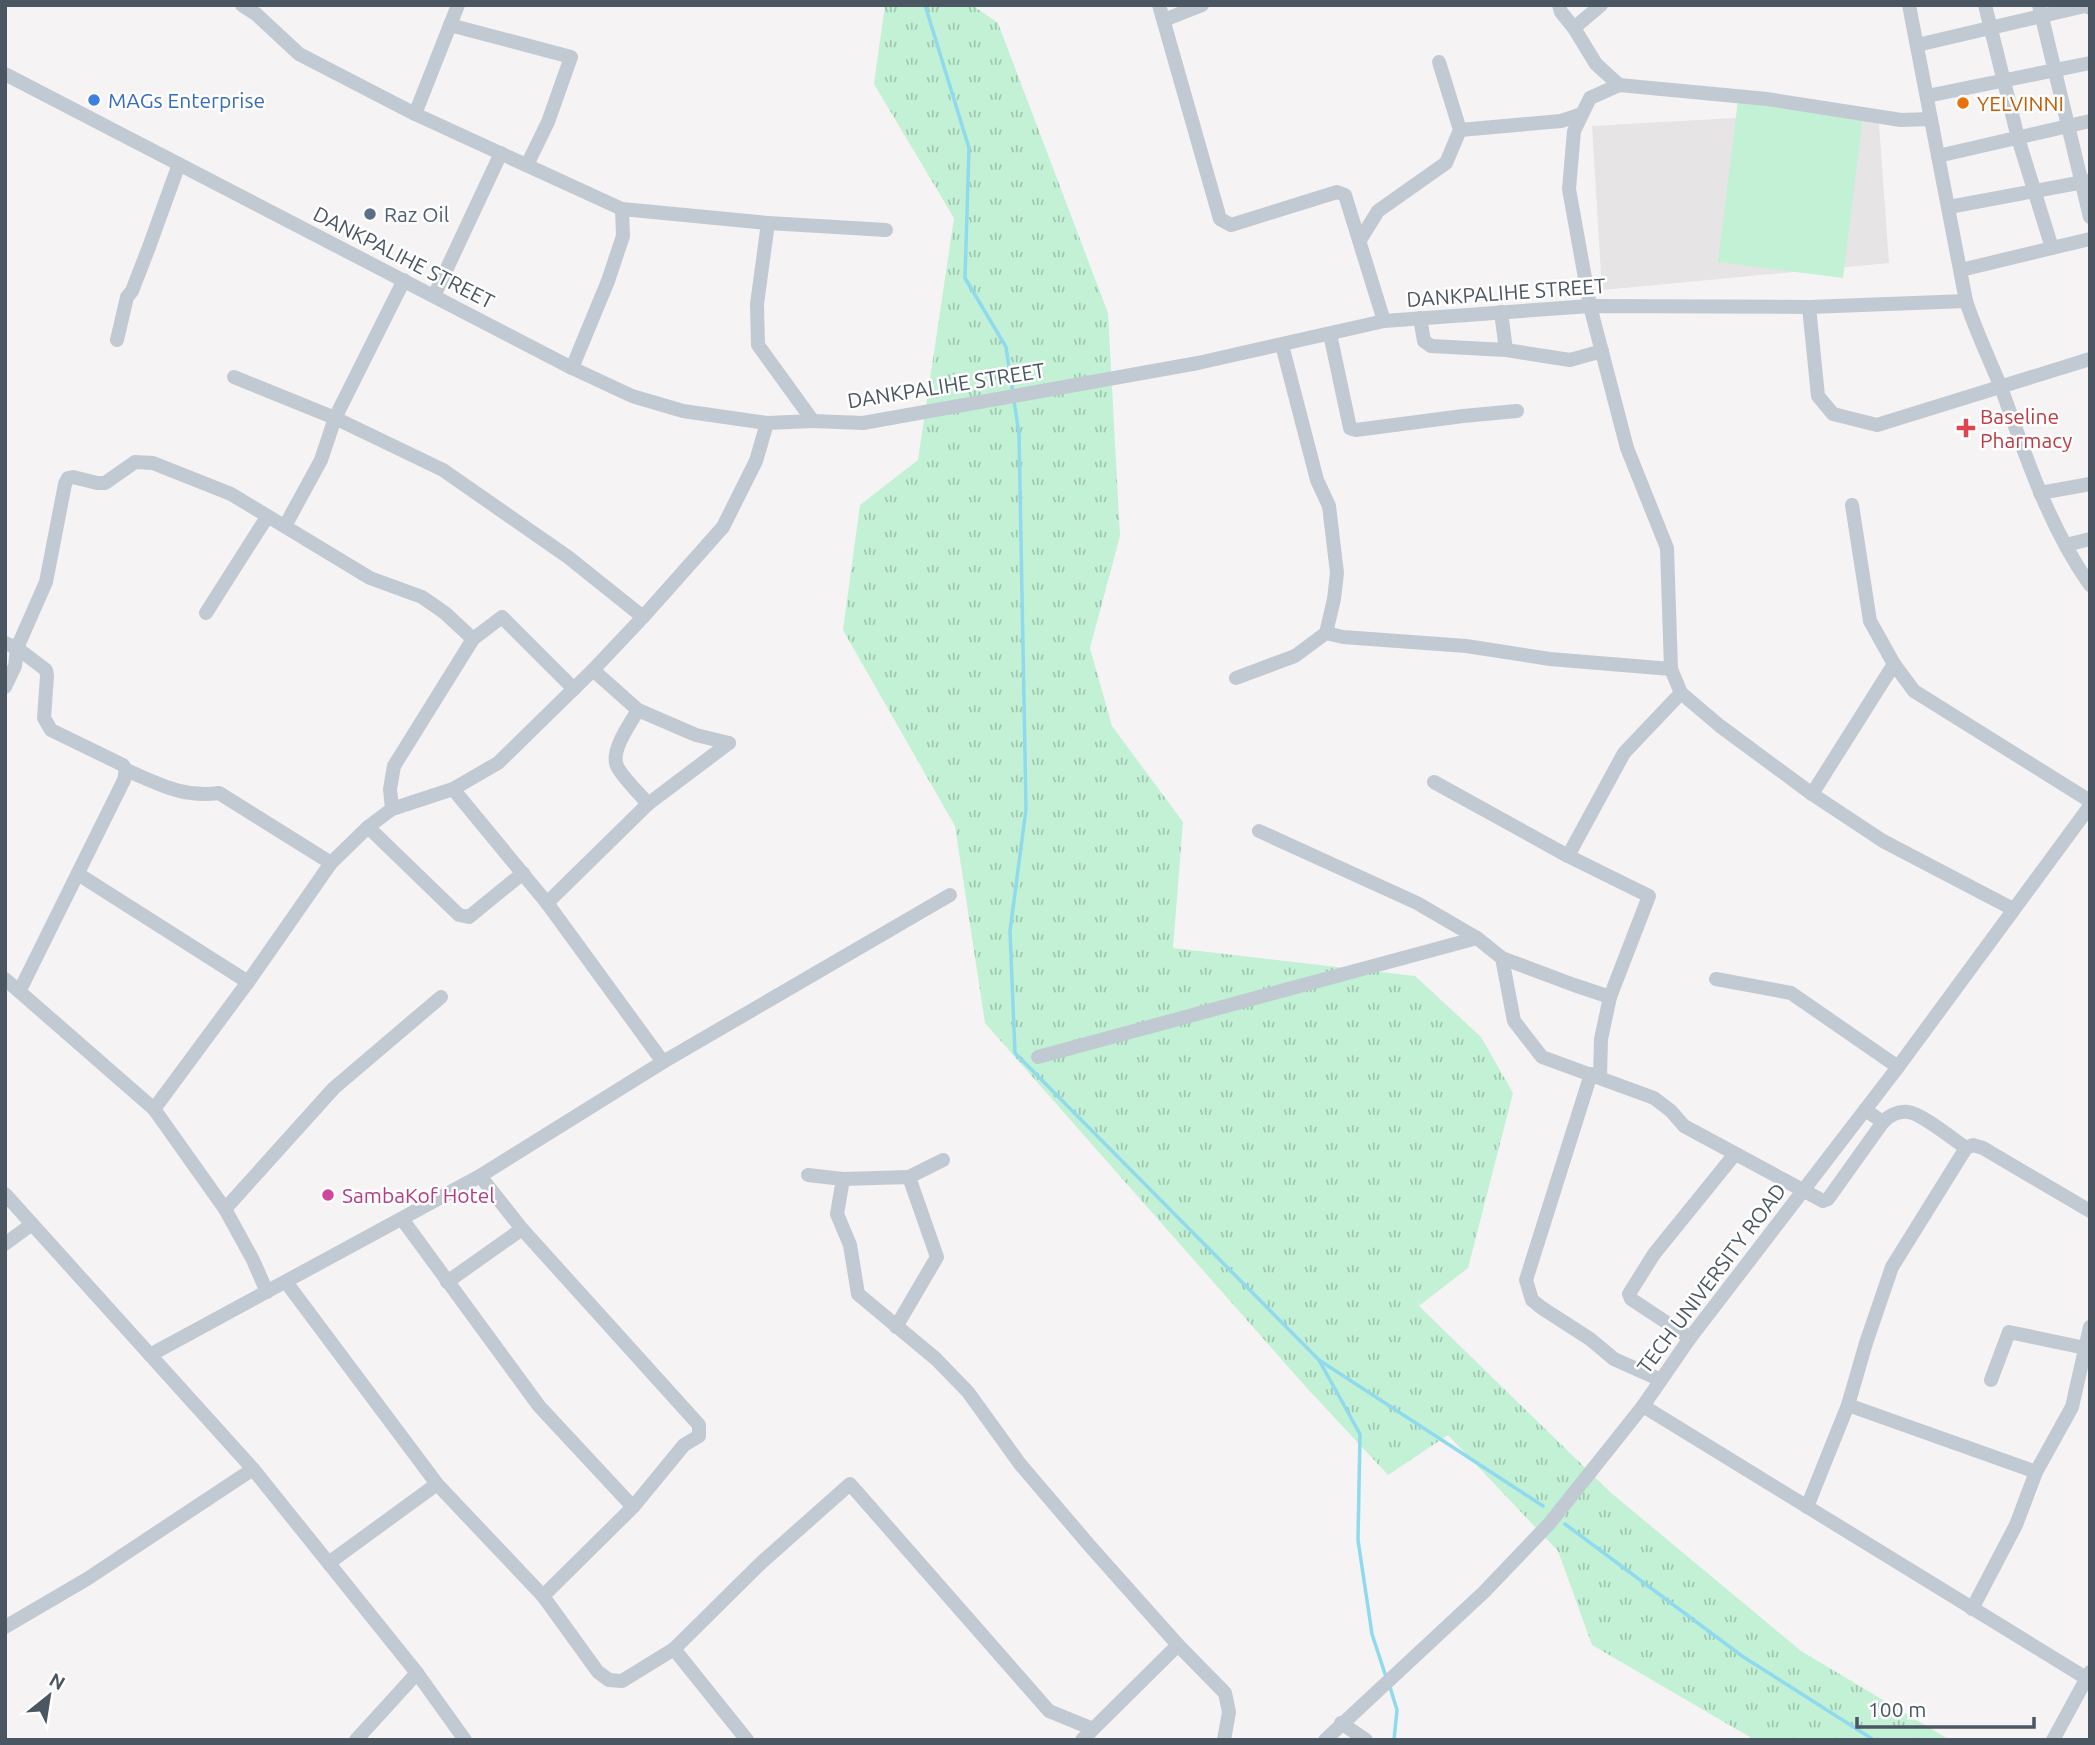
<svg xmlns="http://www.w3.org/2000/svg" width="2095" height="1745" font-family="Ubuntu,sans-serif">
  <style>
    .education { fill: #e6e4e5 }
    .grass { fill: url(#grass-tufts) }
    .park { fill: #c3f1d5 }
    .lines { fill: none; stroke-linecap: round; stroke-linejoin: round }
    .stream { stroke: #90daee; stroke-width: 3.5 }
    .minor { stroke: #c1cad2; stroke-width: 14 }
    .shop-dot { fill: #3f7fe0; stroke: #fff; stroke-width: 2.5 }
    .food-dot { fill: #e8710a; stroke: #fff; stroke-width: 2.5 }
    .service-dot { fill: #5c6f8a; stroke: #fff; stroke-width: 2.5 }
    .health-dot { fill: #e0444e; stroke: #fff; stroke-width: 2.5 }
    .hotel-dot { fill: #d1479c; stroke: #fff; stroke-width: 2.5 }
    .labels { text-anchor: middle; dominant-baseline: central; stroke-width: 5; stroke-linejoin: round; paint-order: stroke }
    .shop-label { font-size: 21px; fill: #366cbe; stroke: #fff; text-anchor: start }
    .food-label { font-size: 21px; fill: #c56008; stroke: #fff; text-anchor: start }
    .service-label { font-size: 21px; fill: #4e5e75; stroke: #fff; text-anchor: start }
    .street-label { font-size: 21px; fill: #4a5661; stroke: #fff }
    .health-label { font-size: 21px; fill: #be3a42; stroke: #fff; text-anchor: start }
    .hotel-label { font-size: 21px; fill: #b23c85; stroke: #fff; text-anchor: start }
  </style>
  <defs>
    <pattern id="grass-tufts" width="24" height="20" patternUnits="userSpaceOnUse" patternTransform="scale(1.75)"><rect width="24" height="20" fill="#c3f1d5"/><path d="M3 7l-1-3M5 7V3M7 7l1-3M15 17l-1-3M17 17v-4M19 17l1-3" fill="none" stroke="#a0c6b0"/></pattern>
  </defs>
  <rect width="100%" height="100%" fill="#f5f3f3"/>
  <polygon class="education" points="1878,110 1889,263 1602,290 1592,126"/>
  <polygon class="grass" points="885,5 972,5 998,23 1108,313 1120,536 1090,648 1112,726 1183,822 1173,948 1415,976 1481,1037 1513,1093 1468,1268 1419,1306 1610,1492 1801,1651 1950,1740 1755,1740 1592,1645 1558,1551 1448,1435 1388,1475 1305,1386 985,1023 955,826 843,630 860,505 918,460 954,218 874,84"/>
  <polygon class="park" points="1738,100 1863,116 1843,278 1718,262"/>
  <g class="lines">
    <g class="stream">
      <polyline points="925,5 969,148 965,278 1006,347 1013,394"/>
      <polyline points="1014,401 1019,433 1026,809 1010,931 1015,1053 1319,1360 1543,1506"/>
      <polyline points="1320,1362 1360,1434 1358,1540 1372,1634 1386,1677"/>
      <polyline points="1565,1524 1742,1656 1874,1740"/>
      <polyline points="1390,1687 1397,1710 1394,1740"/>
    </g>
    <g class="minor">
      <polyline points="242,5 256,14 299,54 415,114 622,209 768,223 886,230"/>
      <polyline points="1159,5 1220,219 1231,225 1337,192 1345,195 1384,321"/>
      <polyline points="1559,5 1561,12 1574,28 1601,5"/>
      <path d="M1909 5 1966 301C1976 332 1990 360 2002 390 2026 457 2049 527 2090 585"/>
      <polyline points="2039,5 2090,217"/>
      <polyline points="1164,20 1202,5"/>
      <polyline points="450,25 571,57 548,122 527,165"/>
      <polyline points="1574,28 1596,64 1619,85 1767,99 1901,120 1931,119"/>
      <polyline points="1917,45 2089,5 2090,8"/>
      <polyline points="1439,62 1460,130"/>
      <polyline points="5,74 572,368 632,396 683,411 767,423 813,421 863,423 1198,363 1384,321 1590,306 1809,307 1966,301"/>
      <polyline points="1619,85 1590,98 1574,131 1569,189 1590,306 1627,448 1667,548 1671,669 1681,693 1720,726 1812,794 1883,841 2013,909"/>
      <polyline points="1927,96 2090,63"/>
      <polyline points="415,114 458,5"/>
      <polyline points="1938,156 2090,121"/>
      <polyline points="1949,207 2089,181"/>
      <polyline points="768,223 757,304 758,345 813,421"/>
      <polyline points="1360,240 1378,211 1446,163 1460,130 1561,121 1582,114"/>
      <polyline points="2052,248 2090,239"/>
      <polyline points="1961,270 2052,248 2018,138 1985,5"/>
      <polyline points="434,296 501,153"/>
      <polyline points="1809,307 1818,396 1833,414 1877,425 2090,359"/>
      <polyline points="1501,312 1506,350"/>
      <polyline points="1420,318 1424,341 1431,346 1506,350 1570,360 1602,351"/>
      <polyline points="1330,334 1350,428 1356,430 1463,416 1517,411"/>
      <polyline points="117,340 127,297 132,291 149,247 179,164"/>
      <polyline points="572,368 608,281 623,236 622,209"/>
      <polyline points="234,377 335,418 443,470 568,557 643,617"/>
      <polyline points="2040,493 2090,484"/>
      <polyline points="1852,505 1870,621 1894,664"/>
      <polyline points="285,526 321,460 335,418 404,280"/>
      <polyline points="2066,545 2090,539"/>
      <polyline points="206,613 267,517"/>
      <polyline points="1326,633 1343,637 1466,646 1550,659 1671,669"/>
      <path d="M5 643 17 648 46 670 47 676 44 718 51 730 123 765 126 770C159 784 183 798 219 793L331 863"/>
      <path d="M593 670 638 710C631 723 610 750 617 766 622 777 640 794 648 804"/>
      <polyline points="1236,678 1295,656 1326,633 1334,599 1337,573 1329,506 1317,480 1282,345"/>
      <polyline points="5,687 15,666 17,648 46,582 65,484 68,478 73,477 97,483 105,483 135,462 153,463 231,494 370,578 422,597 445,613 473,639"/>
      <polyline points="638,710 696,735 729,743"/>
      <polyline points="1434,782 1568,856 1649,896 1610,997 1601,1039 1600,1077"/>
      <polyline points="453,789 547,903 663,1062"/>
      <polyline points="1812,794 1894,664 1914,691 2090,801"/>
      <polyline points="392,809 390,789 394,766 473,639 502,617 574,689"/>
      <polyline points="368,827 459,915 469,917 523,873"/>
      <polyline points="1259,831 1417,903 1477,938"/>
      <polyline points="1568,856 1624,753 1681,693"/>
      <polyline points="78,874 248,982"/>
      <polyline points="547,903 648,804 729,743"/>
      <polyline points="1502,958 1574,985 1610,997"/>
      <polyline points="5,979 154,1109 225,1209 253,1260 267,1292"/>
      <polyline points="1716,979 1791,993 1898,1067"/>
      <polyline points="20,990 124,780 126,770"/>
      <polyline points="1038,1057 1477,938 1502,958 1514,1021 1542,1057 1654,1098 1671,1111 1684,1126 1823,1201 1828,1199 1883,1122"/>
      <polyline points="1591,1074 1526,1280 1532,1300 1542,1308 1590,1339 1614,1359 1661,1380"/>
      <polyline points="154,1109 248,982 331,863 368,827 392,809 453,789 498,763 593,670 643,617 723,527 756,461 767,423"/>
      <path d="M1865 1110 1883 1122C1890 1115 1898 1111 1908 1112 1921 1113 1954 1140 1966 1148"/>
      <polyline points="808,1175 843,1179 909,1177"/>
      <polyline points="480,1176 522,1229 699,1425 699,1436 684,1445 633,1507 543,1596"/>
      <polyline points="843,1179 837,1214 850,1245 858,1294 936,1359 968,1392 1020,1464 1089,1545 1178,1645 1225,1693 1229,1712 1224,1740"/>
      <polyline points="5,1194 253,1469 417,1673 465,1740"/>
      <polyline points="225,1209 334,1088 441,997"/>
      <polyline points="402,1219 539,1406 633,1507"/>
      <polyline points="5,1244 32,1224"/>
      <polyline points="286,1282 437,1484 543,1596 598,1672 609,1680 622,1681 674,1649 762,1562 850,1484 1049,1711 1093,1729"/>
      <polyline points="447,1282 522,1229"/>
      <polyline points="896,1327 937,1257 909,1177 943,1160"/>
      <polyline points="1690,1338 1631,1299 1629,1294 1654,1254 1735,1154"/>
      <polyline points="150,1355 480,1176 663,1062 950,895"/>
      <polyline points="1991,1380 2009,1332 2090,1349"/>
      <polyline points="1848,1405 2036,1472"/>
      <polyline points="1643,1406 2086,1678"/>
      <polyline points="1807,1507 1848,1405 1866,1343 1892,1267 1966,1148 1973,1145 1983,1148 2090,1211"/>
      <polyline points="330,1562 437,1484"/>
      <polyline points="1972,1609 2016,1525 2036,1472 2072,1407 2090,1327"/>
      <polyline points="5,1627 87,1579 253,1469"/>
      <polyline points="674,1649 747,1740"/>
      <polyline points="1341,1723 1366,1740"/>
      <polyline points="356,1740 417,1673"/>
      <polyline points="1082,1740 1178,1645"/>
      <polyline points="1325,1740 1484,1592 1549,1524 1643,1406 1690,1338 1898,1067 2090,806"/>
      <polyline points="2053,1740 2090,1672"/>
    </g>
  </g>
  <circle class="shop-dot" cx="94" cy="100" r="7"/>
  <circle class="food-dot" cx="1963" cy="103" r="7"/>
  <circle class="service-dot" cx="370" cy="214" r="7"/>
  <path class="health-dot" d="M1962.5 417.5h7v7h7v7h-7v7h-7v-7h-7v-7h7z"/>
  <circle class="hotel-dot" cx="328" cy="1195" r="7"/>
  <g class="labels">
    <g class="shop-label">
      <text x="108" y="100">MAGs Enterprise</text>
    </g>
    <g class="food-label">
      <text x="1977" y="103">YELVINNI</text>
    </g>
    <g class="service-label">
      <text x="384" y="214">Raz Oil</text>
    </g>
    <g class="street-label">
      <text transform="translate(404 257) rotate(27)">DANKPALIHE STREET</text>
      <text transform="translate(1506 292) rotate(-4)">DANKPALIHE STREET</text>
      <text transform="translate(946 385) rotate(-9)">DANKPALIHE STREET</text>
      <text transform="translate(1711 1278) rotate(-53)">TECH UNIVERSITY ROAD</text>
    </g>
    <g class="health-label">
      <text x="1980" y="416">Baseline<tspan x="1980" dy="24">Pharmacy</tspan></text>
    </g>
    <g class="hotel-label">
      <text x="342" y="1195">SambaKof Hotel</text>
    </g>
  </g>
  <rect width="2095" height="1745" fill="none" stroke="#4a5661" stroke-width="14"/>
  <g transform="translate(49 1696) rotate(30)" stroke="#ffffff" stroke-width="5" paint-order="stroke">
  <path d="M0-5L12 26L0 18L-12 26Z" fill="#4a5661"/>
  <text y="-10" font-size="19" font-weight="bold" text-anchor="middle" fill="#4a5661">N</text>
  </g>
  <path d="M1857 1717v10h177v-10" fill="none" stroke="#4a5661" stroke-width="3.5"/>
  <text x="1868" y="1717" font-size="21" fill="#4a5661" stroke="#ffffff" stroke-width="5" paint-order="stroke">100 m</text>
</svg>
